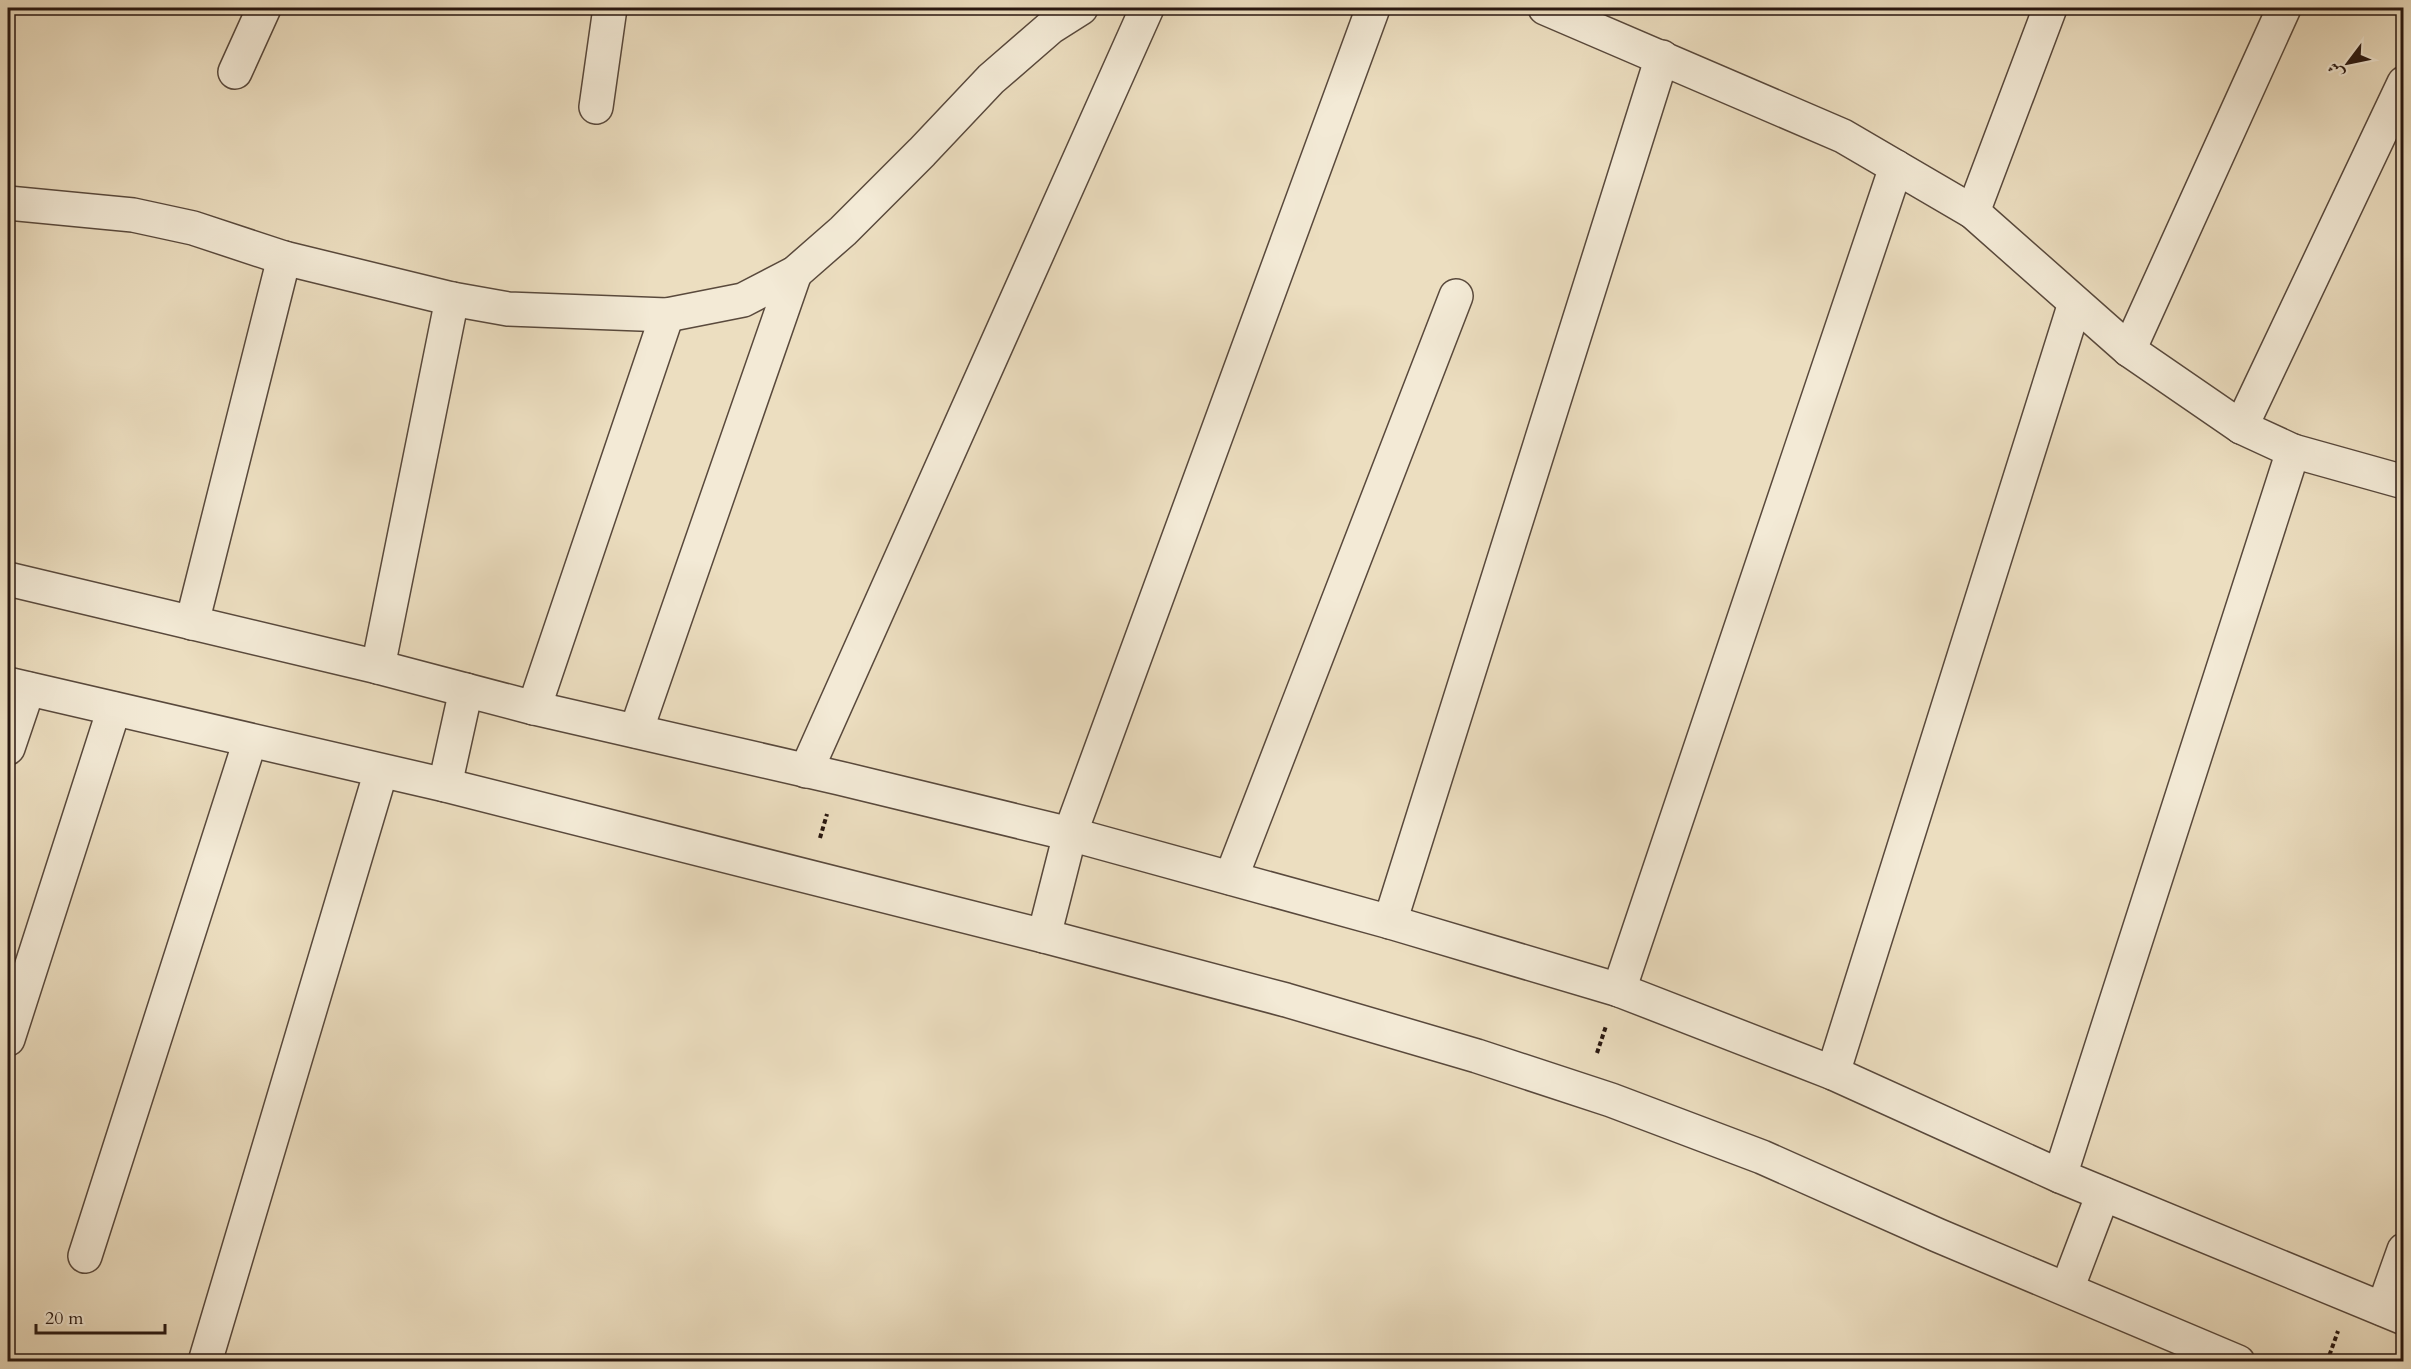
<svg xmlns="http://www.w3.org/2000/svg" width="2411" height="1369" font-family="Cardo,Amiri,serif">
  <style>
    .lines { fill: none; stroke-linecap: round; stroke-linejoin: round }
    .minor-casing { stroke: #59493c; stroke-width: 36 }
    .tertiary-casing { stroke: #59493c; stroke-width: 36 }
    .path { stroke: #281710; stroke-width: 4; stroke-dasharray: 4.5 3; stroke-linecap: butt }
    .minor { stroke: #f3ead6; stroke-width: 33 }
    .tertiary { stroke: #f3ead6; stroke-width: 33 }
  </style>
  <rect width="100%" height="100%" fill="#ecdec0"/>
  <filter id="stains"><feTurbulence type="fractalNoise" baseFrequency=".00333" numOctaves="4"/><feColorMatrix values="0 0 0 0 .2 0 0 0 0 .09 0 0 0 0 .02 0 0 0 .5 -.17"/></filter>
  <radialGradient id="worn" r=".72"><stop offset=".6" stop-color="#630" stop-opacity="0"/><stop offset="1" stop-color="#630" stop-opacity=".3"/></radialGradient>
  <g class="lines">
    <defs>
      <g id="minor">
        <polyline points="1545,8 1843,136 1973,212 2129,350 2241,427 2293,451 2404,482"/>
        <polyline points="235,72 264,8"/>
        <polyline points="596,107 610,8"/>
        <polyline points="8,203 133,215 193,228 284,258 452,299 508,309 667,315 743,300 795,273 843,231 922,152 991,79 1051,27 1081,8"/>
        <polyline points="1973,212 2050,8"/>
        <polyline points="2129,350 2284,8"/>
        <polyline points="2241,427 2404,83"/>
        <polyline points="192,623 284,258"/>
        <polyline points="378,667 452,299"/>
        <polyline points="8,684 445,785 1044,936 1286,1000 1477,1056 1611,1100 1762,1157 1937,1235 2238,1362"/>
        <polyline points="534,708 667,315"/>
        <polyline points="636,731 795,273"/>
        <polyline points="8,748 28,689"/>
        <polyline points="806,771 1147,8"/>
        <polyline points="445,785 466,690"/>
        <polyline points="1070,834 1373,8"/>
        <polyline points="1231,878 1456,296"/>
        <polyline points="1390,922 1662,57"/>
        <polyline points="1619,990 1896,167"/>
        <polyline points="8,1039 114,709"/>
        <polyline points="1833,1073 2075,303"/>
        <polyline points="2060,1176 2293,451"/>
        <polyline points="85,1256 250,741"/>
        <polyline points="2383,1309 2404,1250"/>
        <polyline points="205,1362 381,771"/>
      </g>
      <g id="tertiary">
        <polyline points="8,579 378,667 534,708 839,778 1070,834 1390,922 1619,990 1833,1073 2060,1176 2404,1318"/>
        <polyline points="1044,936 1070,834"/>
        <polyline points="2067,1289 2103,1194"/>
      </g>
    </defs>
    <use href="#minor" class="minor-casing"/>
    <use href="#tertiary" class="tertiary-casing"/>
    <g class="path">
      <polyline points="820,838 827,814"/>
      <polyline points="1597,1053 1606,1026"/>
      <polyline points="2327,1362 2338,1331"/>
    </g>
    <use href="#minor" class="minor"/>
    <use href="#tertiary" class="tertiary"/>
  </g>
  <rect width="2411" height="1369" fill="none" stroke="#ecdec0" stroke-width="30"/>
  <rect x="9" y="9" width="2393" height="1351" fill="none" stroke="#281710" stroke-width="3"/>
  <rect x="15" y="15" width="2381" height="1339" fill="none" stroke="#281710" stroke-width="1.5"/>
  <g transform="translate(2348 63) rotate(238)" stroke="#f3ead6" stroke-width="4.5" paint-order="stroke">
  <path d="M0-4.5L10 22L0 15L-10 22Z" fill="#281710"/>
  <text y="-9" font-size="16" font-weight="bold" text-anchor="middle" fill="#281710">ش</text>
  </g>
  <path d="M36 1324v9h129v-9" fill="none" stroke="#281710" stroke-width="3"/>
  <text x="45" y="1324" font-size="18" fill="#281710" stroke="#f3ead6" stroke-width="4.5" paint-order="stroke">20 m</text>
  <rect width="100%" height="100%" filter="url(#stains)"/>
  <rect width="100%" height="100%" fill="url(#worn)"/>
</svg>
